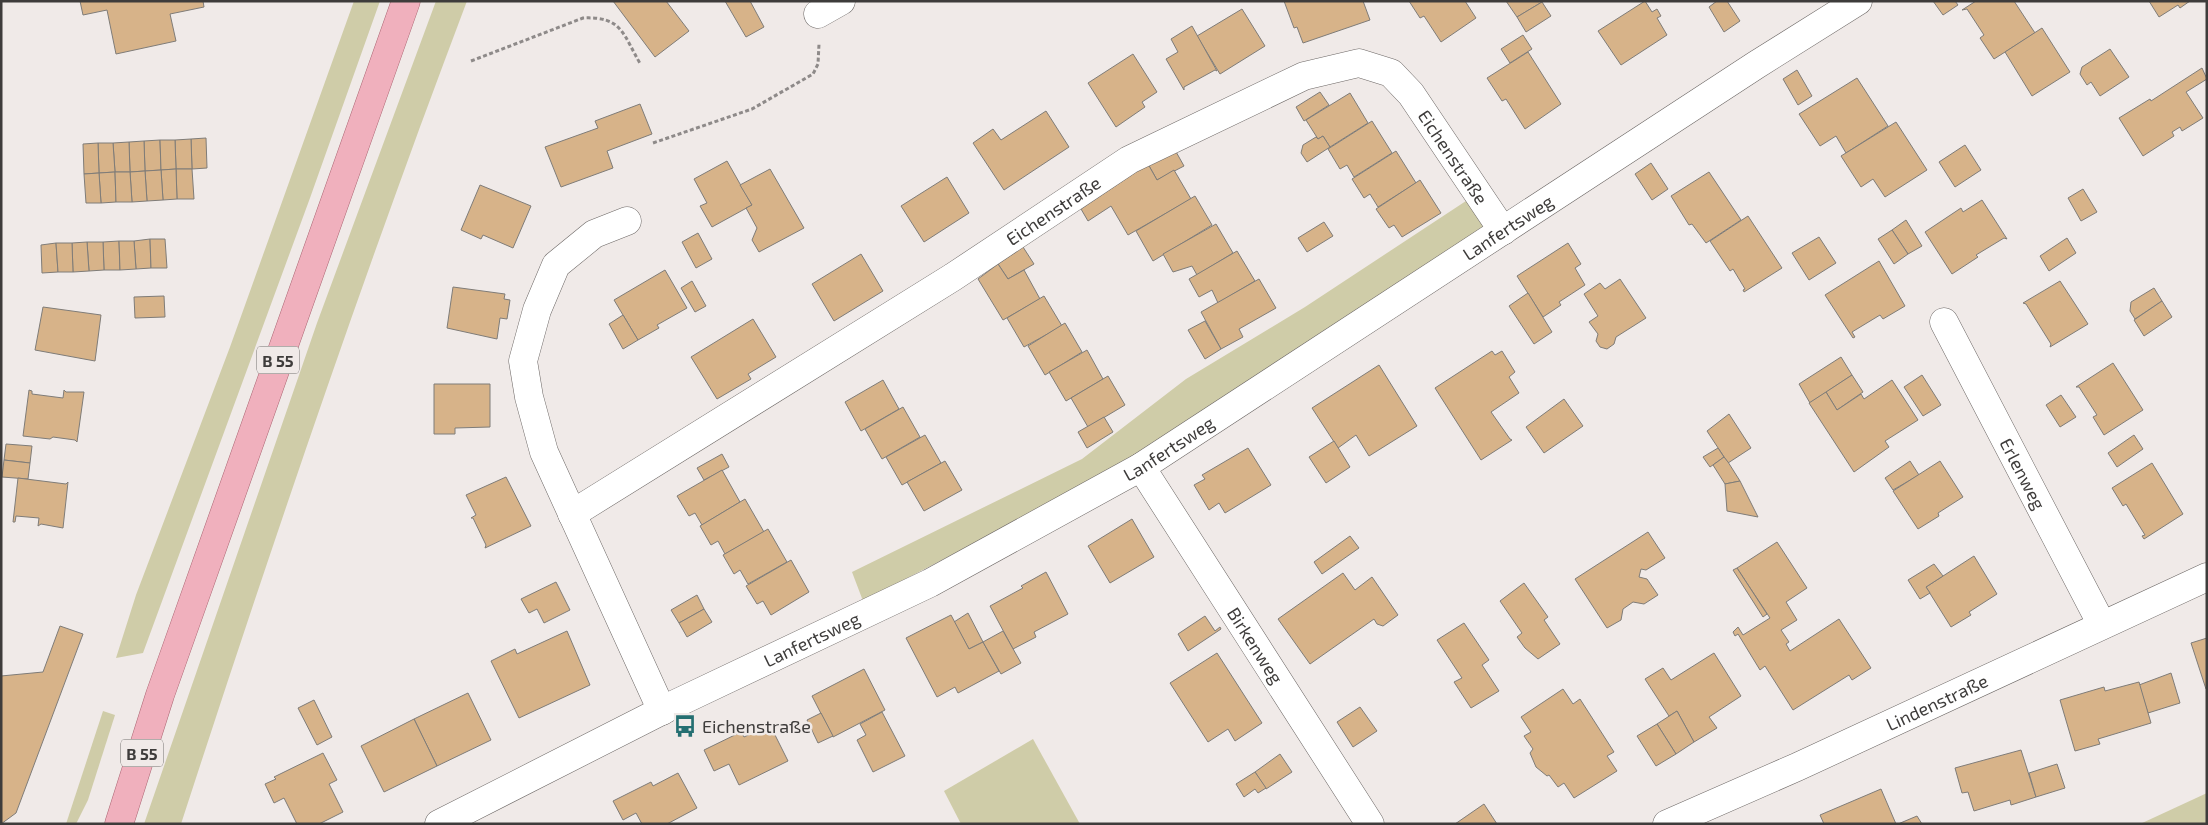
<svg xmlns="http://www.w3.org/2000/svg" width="2208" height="825" font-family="'Exo 2',sans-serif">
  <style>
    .green { fill: #cfcca8 }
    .building { fill: #d7b389; stroke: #7f7c78 }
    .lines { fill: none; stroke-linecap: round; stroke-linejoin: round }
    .street-casing { stroke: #6d6866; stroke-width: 29 }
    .primary-casing { stroke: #ab6673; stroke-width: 29 }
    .path { stroke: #8e8a89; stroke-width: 3; stroke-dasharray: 4 2.5; stroke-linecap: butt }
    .street { stroke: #fff; stroke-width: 28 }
    .primary { stroke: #f0b0bd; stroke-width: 28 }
    .labels { text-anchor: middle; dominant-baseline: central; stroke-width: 5; stroke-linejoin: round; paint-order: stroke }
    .shield { fill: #f0eae8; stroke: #73706f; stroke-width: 1 }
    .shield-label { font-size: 16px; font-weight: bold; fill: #3e3c3b }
    .street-label { font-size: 18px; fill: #3e3c3b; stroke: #f0eae8 }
    .poi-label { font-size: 18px; fill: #3e3c3b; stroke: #f0eae8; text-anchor: start }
  </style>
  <rect width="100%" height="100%" fill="#f0eae8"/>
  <g class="green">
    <polygon points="354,1 380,1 310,198 143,653 116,658 136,595 230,347"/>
    <path d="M436 1H467C364 273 271 547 181 824H144L317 323Z"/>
    <polygon points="1469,199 1489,230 1129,463 863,601 852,572 1082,459 1186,379 1305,307"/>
    <polygon points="103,711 115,715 88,800 76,824 66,824"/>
    <polygon points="1033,739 1080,824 961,824 944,791"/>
    <polygon points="2207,793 2207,824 2140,824"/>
  </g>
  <g class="building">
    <polygon points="80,1 203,1 204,7 170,14 176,41 116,54 107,10 83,15"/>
    <polygon points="613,1 666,1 689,31 655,57"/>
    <polygon points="725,1 750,1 764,27 746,37"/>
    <polygon points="1284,1 1363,1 1370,20 1303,43 1297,27 1294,28"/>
    <polygon points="1409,1 1465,1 1476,18 1441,42 1424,16 1420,18"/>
    <polygon points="1506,1 1541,1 1542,2 1517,17"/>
    <polygon points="1645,1 1652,12 1657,9 1661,16 1657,18 1667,35 1621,65 1598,31"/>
    <polygon points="1717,1 1727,1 1740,21 1724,32 1709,7"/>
    <polygon points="1933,1 1955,1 1958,5 1943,15"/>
    <polygon points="1976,1 2014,1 2035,33 1994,59 1980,38 1984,35 1967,9 1962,10"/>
    <polygon points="2149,1 2190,1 2180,8 2178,5 2159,17"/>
    <polygon points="1542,2 1551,16 1526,32 1517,17"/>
    <polygon points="1242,9 1265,46 1220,74 1197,36"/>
    <polygon points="1192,26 1217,71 1215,70 1184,87 1184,90 1166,59 1178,52 1171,39"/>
    <polygon points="2042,28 2070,72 2032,96 2005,52"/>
    <polygon points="1523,35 1532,49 1510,63 1501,49"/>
    <polygon points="2110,49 2129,77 2100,96 2091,82 2087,85 2080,74 2082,67"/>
    <polygon points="1528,52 1561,104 1525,129 1506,99 1502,101 1487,78"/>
    <polygon points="1133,54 1157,92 1142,102 1145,107 1116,127 1088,83"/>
    <polygon points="2202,68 2207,79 2186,92 2203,118 2182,131 2180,127 2172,132 2174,136 2143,156 2119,118 2150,99 2151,101"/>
    <polygon points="1797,70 1812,96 1798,105 1783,79"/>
    <polygon points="1857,78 1888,126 1846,153 1836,136 1820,146 1799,114"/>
    <polygon points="1320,92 1329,105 1304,121 1296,107"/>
    <polygon points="1350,93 1368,123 1330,147 1323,136 1318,139 1306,120"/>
    <polygon points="640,104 652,134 607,151 613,168 561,187 545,147 598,128 595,121"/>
    <polygon points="1046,111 1069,147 1004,190 973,143 993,129 1001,140"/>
    <polygon points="1372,121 1392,153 1354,177 1347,165 1340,169 1328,149"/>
    <polygon points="1896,122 1927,170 1885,197 1873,179 1861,187 1841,156"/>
    <polygon points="1323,136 1330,147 1307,162 1301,153 1303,145 1316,137 1318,139"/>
    <polygon points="206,138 207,168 192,169 191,139"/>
    <polygon points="191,139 192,169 176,169 175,140"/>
    <polygon points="160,140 161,170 145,171 144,141"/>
    <polygon points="160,140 175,140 176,169 161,170"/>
    <polygon points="144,141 145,171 130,172 129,142"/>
    <polygon points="129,142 130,172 115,172 113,143"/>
    <polygon points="98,143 113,143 115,172 99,173"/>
    <polygon points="98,143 99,173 84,174 83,144"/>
    <polygon points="1965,145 1981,170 1955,187 1939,162"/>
    <polygon points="1175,150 1184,166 1157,180 1148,164"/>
    <polygon points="1396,151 1416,183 1378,207 1370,194 1364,198 1352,179"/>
    <polygon points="727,161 752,205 712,227 700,206 707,203 694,179"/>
    <polygon points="1651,163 1668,189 1652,200 1635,174"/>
    <polygon points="1148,164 1157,180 1174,170 1191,199 1128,235 1111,206 1088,221 1081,209"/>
    <polygon points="176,169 192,169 194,199 177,199"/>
    <polygon points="176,169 177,199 163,200 161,170"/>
    <polygon points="770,169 804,228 759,252 752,240 757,228 746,208 752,205 740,185"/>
    <polygon points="161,170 163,200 147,201 145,171"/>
    <polygon points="145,171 147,201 132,202 130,172"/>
    <polygon points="115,172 116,202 101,203 99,173"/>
    <polygon points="115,172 130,172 132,202 116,202"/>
    <polygon points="1709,172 1741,220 1706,243 1692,224 1689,225 1671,196"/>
    <polygon points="99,173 101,203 86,203 84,174"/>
    <polygon points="947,177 969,213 924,242 901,206"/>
    <polygon points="1420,180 1441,213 1402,237 1394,225 1389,228 1376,209"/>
    <polygon points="480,185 531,206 513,248 483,235 481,239 461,230"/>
    <polygon points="2083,189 2097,212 2081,221 2068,198"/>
    <polygon points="1195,196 1212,225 1153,261 1136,231"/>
    <polygon points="1982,200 2007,239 2004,238 1976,255 1978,257 1952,274 1925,232 1961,208 1963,212"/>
    <polygon points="1748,216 1782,268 1744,292 1743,290 1745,289 1733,269 1730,271 1710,241"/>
    <polygon points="1906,220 1922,246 1908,254 1892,230"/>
    <polygon points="1324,222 1333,236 1307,252 1298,238"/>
    <polygon points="1216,224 1233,253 1197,275 1192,266 1173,272 1163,254"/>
    <polygon points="1892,230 1908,254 1894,264 1878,239"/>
    <polygon points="698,233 712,259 696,268 682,242"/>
    <polygon points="1819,237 1836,263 1809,280 1792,253"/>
    <polygon points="2067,238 2076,253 2049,271 2040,256"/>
    <polygon points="150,239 151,268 136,269 134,241"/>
    <polygon points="150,239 165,239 167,268 151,268"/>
    <polygon points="119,241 120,270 104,270 103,242"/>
    <polygon points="119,241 134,241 136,269 120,270"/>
    <polygon points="87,242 103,242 104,270 89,271"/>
    <polygon points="87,242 89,271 73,272 72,243"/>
    <polygon points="56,243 58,272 42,273 41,245"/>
    <polygon points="56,243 72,243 73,272 58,272"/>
    <polygon points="1568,243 1581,264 1575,268 1585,285 1559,302 1561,305 1543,317 1517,276"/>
    <polygon points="1023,247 1034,264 1008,279 998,264"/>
    <polygon points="1237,251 1255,281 1218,303 1212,290 1199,297 1189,279"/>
    <polygon points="861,254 883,291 834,321 812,284"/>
    <polygon points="1879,261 1905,306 1883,319 1880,315 1852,332 1855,337 1853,338 1825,295"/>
    <polygon points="998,264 1008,279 1024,270 1040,299 1003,320 978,279"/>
    <polygon points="665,270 687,308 657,325 659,328 638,340 614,300"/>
    <polygon points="1259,279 1276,308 1239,329 1243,337 1221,349 1201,312"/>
    <polygon points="1620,279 1646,318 1616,337 1614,344 1607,349 1600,347 1596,341 1598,334 1589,322 1598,316 1584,294 1600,283 1605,289"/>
    <polygon points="692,281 706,306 695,312 681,288"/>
    <polygon points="2060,281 2088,324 2050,347 2051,344 2026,304 2023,303"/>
    <polygon points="453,287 505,294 504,299 510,300 507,319 500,318 497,339 447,328"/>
    <polygon points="2154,288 2162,301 2135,319 2130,311 2131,302"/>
    <polygon points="1528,293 1552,332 1534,344 1509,306"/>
    <polygon points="164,296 165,317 135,318 134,297"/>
    <polygon points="1044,296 1062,326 1024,347 1007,318"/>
    <polygon points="2162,301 2172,317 2144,336 2134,320"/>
    <polygon points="43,307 101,315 95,361 35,350"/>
    <polygon points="623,315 638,340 623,349 609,324"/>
    <polygon points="753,319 776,357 748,374 751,379 717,399 691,357"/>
    <polygon points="1205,321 1221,349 1205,359 1188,330"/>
    <polygon points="1065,323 1082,352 1045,375 1028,346"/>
    <polygon points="1087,350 1103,379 1066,401 1049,372"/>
    <polygon points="1492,351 1495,355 1502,351 1515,372 1509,377 1519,393 1491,412 1510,439 1512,440 1481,460 1435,388"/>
    <polygon points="1841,357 1852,375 1810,403 1799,384"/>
    <polygon points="2113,363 2143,410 2104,435 2093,417 2097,415 2079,387 2076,387"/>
    <polygon points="1379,365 1417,426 1369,456 1356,435 1338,448 1312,408"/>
    <polygon points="1852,375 1863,392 1837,410 1826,392"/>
    <polygon points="1922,375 1941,405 1923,416 1904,387"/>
    <polygon points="1108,376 1125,405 1088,427 1071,398"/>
    <polygon points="883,380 899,409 861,431 845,402"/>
    <polygon points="1892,380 1918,420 1885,441 1889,447 1854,472 1809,403 1826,392 1837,410 1861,394 1864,399"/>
    <polygon points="434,384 490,384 490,427 455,428 455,434 434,434"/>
    <polygon points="29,390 32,391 32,394 63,398 64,390 66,392 84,392 77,442 75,440 53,437 50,439 23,436"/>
    <polygon points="2061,395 2076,417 2060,427 2046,405"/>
    <polygon points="1564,399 1583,426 1544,453 1526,427"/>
    <polygon points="903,407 920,437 882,459 865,429"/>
    <polygon points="1729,414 1751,448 1728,463 1707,431"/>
    <polygon points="1104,417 1113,432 1087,448 1078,432"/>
    <polygon points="925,435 941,463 902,485 886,457"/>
    <polygon points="2134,435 2143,449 2117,467 2108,453"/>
    <polygon points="1334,441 1350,467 1326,483 1309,457"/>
    <polygon points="6,444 32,446 30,463 4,460"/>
    <polygon points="1248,448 1271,485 1225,513 1219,503 1209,510 1194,485 1205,479 1202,475"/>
    <polygon points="1718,448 1724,457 1710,467 1703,457"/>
    <polygon points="722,454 729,467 704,480 697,468"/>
    <polygon points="1724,457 1728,462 1740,481 1725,484 1713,465"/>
    <polygon points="4,460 30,463 28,479 2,477"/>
    <polygon points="945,461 962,490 924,511 907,482"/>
    <polygon points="1910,461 1919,475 1893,490 1885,478"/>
    <polygon points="1940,461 1963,497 1938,513 1939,516 1918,529 1893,491"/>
    <polygon points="2152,463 2183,514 2144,539 2142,536 2145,535 2126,504 2123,506 2112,488"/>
    <polygon points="722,470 740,502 702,525 695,513 689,516 677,496"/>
    <polygon points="506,477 531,526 485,548 486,545 473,518 471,518 476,515 466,495"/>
    <polygon points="18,478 66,484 68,482 63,528 41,524 38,526 39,518 16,516 15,522 13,522"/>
    <polygon points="1740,481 1758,517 1727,511 1725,484"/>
    <polygon points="745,499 764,532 725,554 718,541 711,545 700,526"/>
    <polygon points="1132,519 1154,557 1110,583 1088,546"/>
    <polygon points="768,529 787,562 748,584 740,570 734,574 723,555"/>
    <polygon points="1648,532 1665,558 1646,570 1641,569 1639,577 1647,579 1658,595 1644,604 1633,602 1623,609 1621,620 1607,628 1575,579"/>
    <polygon points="1350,536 1359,548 1322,574 1314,562"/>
    <polygon points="1777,542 1807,588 1786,602 1797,620 1781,630 1789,642 1786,644 1790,651 1839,619 1871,668 1852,680 1849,675 1793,710 1765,666 1760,670 1738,634 1735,636 1733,632 1738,627 1743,635 1770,618 1737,568"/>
    <polygon points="1974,556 1997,594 1969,612 1971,615 1951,627 1926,587"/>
    <polygon points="791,560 809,592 771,615 763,601 757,604 746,586"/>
    <polygon points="1934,564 1943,576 1926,587 1930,593 1920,599 1908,580"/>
    <polygon points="1737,568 1767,614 1763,617 1733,570"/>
    <polygon points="1046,572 1068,614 1034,632 1036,637 1013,649 990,606 1023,588 1021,586"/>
    <polygon points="1343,573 1355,590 1372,577 1398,615 1383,626 1377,624 1374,619 1310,664 1278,619"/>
    <polygon points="556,582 570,610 544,623 537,609 529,613 521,599"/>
    <polygon points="1524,583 1548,617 1544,620 1560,644 1538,659 1525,648 1517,637 1522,633 1500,601"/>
    <polygon points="697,595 704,609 679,623 671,610"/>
    <polygon points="704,609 712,622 687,637 679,623"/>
    <polygon points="968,613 983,642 969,649 954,622"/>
    <polygon points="951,615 969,649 983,642 999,671 958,693 955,687 937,697 906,638"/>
    <polygon points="1205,616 1215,631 1220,627 1221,629 1188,651 1178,634"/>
    <polygon points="1464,623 1489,660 1482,665 1499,691 1471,708 1454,682 1462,678 1437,640"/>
    <polygon points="60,626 83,634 16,813 1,824 1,676 43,672"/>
    <polygon points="567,631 590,685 519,718 491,661 515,649 517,654"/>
    <polygon points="1003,631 1021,663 1001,674 983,642"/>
    <polygon points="2207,638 2207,689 2206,689 2191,643"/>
    <polygon points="1217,653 1262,723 1235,741 1228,729 1208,742 1170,683"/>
    <polygon points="1714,653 1741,696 1709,717 1717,728 1694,742 1677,711 1669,716 1645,679 1663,668 1671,680"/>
    <polygon points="864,669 885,710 833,737 812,696"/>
    <polygon points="2171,673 2180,703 2148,713 2139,685"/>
    <polygon points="2139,682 2151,723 2098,739 2100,744 2075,751 2060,700 2104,687 2105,691"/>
    <polygon points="1563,689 1573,704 1580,699 1614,752 1607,756 1617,771 1574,798 1564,783 1558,787 1549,775 1547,776 1536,767 1530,753 1533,749 1524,736 1531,732 1521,717"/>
    <polygon points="468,693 491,740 437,766 414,719"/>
    <polygon points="314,700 332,737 317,745 298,708"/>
    <polygon points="1360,707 1377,731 1353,747 1337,722"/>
    <polygon points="1677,711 1694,742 1676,754 1657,724"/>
    <polygon points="882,712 905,756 873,772 857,740 866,735 860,724"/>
    <polygon points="821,713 833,736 818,743 807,720"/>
    <polygon points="414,719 437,766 384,792 361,746"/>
    <polygon points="1657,724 1676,754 1656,766 1637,736"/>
    <polygon points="770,725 788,761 739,785 729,764 714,771 704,750 741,732 744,737"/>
    <polygon points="2021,750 2036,797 2011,805 2010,800 1974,811 1968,792 1962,793 1955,768"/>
    <polygon points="323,753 337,780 329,784 343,812 319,824 297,824 284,798 274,803 265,784 276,779 274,777"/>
    <polygon points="1280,754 1292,772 1266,789 1255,772"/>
    <polygon points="2057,764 2065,788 2036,797 2029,773"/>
    <polygon points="1255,772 1266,788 1258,793 1255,789 1244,797 1236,784"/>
    <polygon points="678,773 697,808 667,824 642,824 636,813 623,820 613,801 651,782 653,786"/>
    <polygon points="1881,789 1896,824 1824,824 1820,815"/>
    <polygon points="1484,804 1497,824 1455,824"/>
    <polygon points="1917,816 1922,824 1898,824"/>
  </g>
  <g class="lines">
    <defs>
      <g id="street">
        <polyline points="818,14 841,1"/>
        <polyline points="627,221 594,234 556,265 537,310 523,361 529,397 544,452 662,711"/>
        <path id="s1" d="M1944 322 2102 625"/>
        <path id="s2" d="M1141 467 1370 824"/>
        <path id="s3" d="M572 514 953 277 1129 160 1304 76 1359 63 1391 73 1411 94 1503 231"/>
        <path id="s4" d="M439 824 675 704 930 583 1141 467 1756 65 1858 1"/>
        <path id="s5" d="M1667 824 1797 767 2207 577"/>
      </g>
      <polyline id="primary" points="119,824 160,695 406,1"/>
    </defs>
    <use href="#street" class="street-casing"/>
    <use href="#primary" class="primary-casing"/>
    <g class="path">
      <path d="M471 61 583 18C623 16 623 35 641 65"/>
      <polyline points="653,143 752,109 813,74 818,64 819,44"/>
    </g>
    <use href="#street" class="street"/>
    <use href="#primary" class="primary"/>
  </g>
  <defs>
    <symbol id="bus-bare" viewBox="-9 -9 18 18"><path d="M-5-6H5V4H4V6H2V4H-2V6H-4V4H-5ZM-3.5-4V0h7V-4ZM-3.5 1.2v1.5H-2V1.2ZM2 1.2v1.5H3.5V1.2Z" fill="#246f71" stroke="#f0eae8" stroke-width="2.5" paint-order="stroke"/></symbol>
  </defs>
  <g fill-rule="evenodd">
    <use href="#bus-bare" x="669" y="710" width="32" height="32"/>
  </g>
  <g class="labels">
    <g class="shield">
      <rect x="257" y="346.5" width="42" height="27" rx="4"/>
      <rect x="121" y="739.5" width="42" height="27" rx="4"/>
    </g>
    <g class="shield-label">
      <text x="278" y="360">B 55</text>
      <text x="142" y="753">B 55</text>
    </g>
    <g class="street-label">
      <text stroke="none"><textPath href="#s3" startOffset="1049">Eichenstraße</textPath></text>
      <text stroke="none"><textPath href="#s3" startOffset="569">Eichenstraße</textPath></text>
      <text stroke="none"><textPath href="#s4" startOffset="1226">Lanfertsweg</textPath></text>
      <text stroke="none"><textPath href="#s4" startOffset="821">Lanfertsweg</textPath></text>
      <text stroke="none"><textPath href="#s1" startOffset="171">Erlenweg</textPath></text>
      <text stroke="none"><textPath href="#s4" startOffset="416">Lanfertsweg</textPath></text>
      <text stroke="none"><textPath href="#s2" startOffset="212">Birkenweg</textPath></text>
      <text stroke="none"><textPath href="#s5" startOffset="296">Lindenstraße</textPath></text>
    </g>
    <g class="poi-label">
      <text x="702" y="726">Eichenstraße</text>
    </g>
  </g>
  <rect width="2208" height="825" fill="none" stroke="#3e3c3b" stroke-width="5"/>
</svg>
